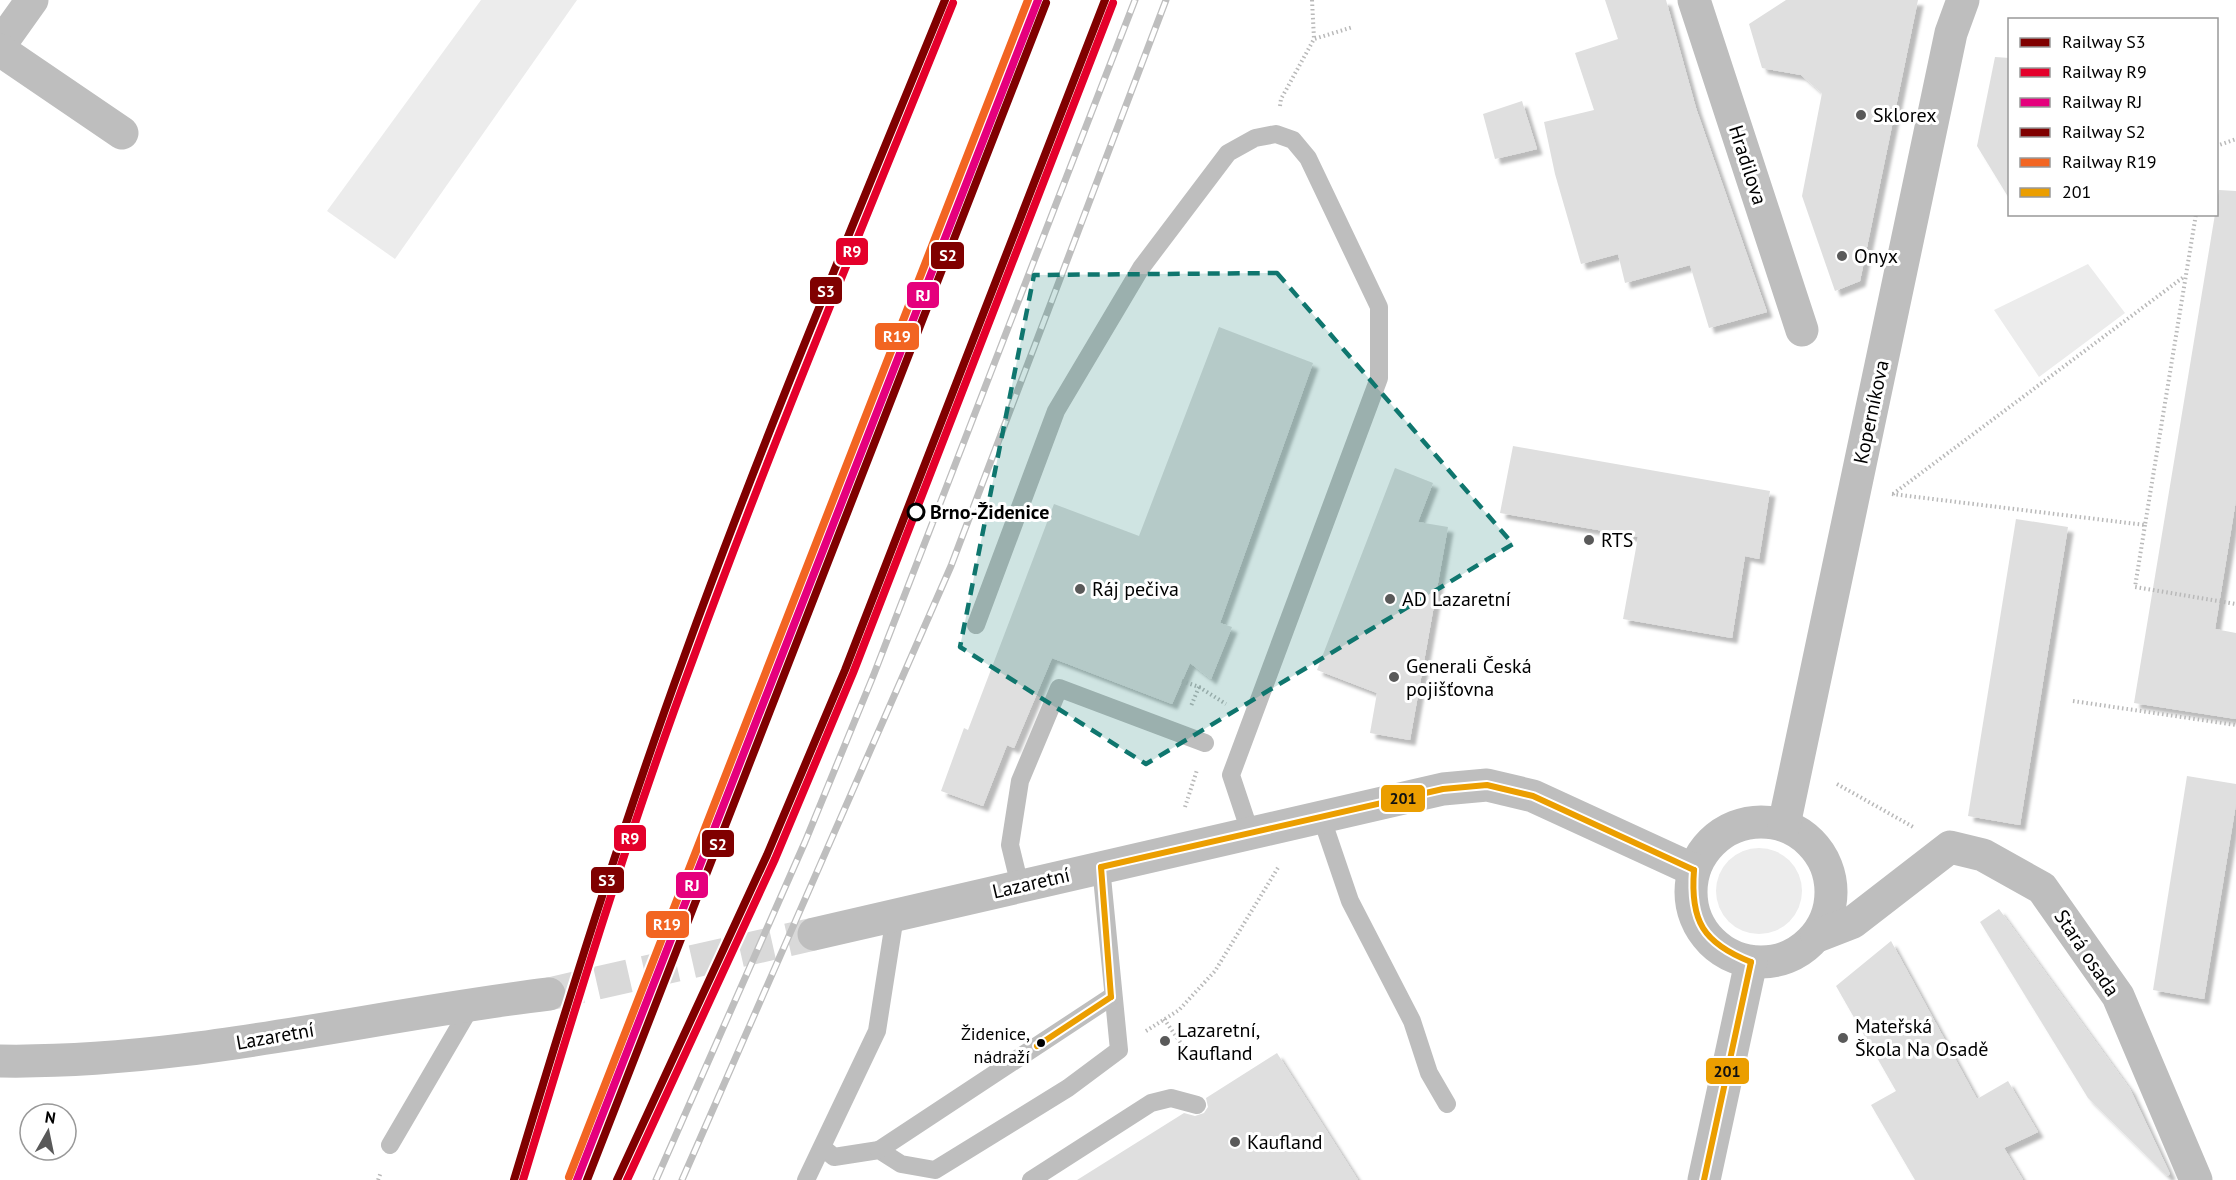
<svg xmlns="http://www.w3.org/2000/svg" width="2236" height="1180" font-family="'PT Sans',sans-serif">
  <style>
    .green { fill: #ececec }
    .building { fill: #dfdfdf; filter: url(#shadow) }
    .lines { fill: none; stroke-linecap: round; stroke-linejoin: round }
    .street-tunnel { stroke: #d9d9d9; stroke-width: 33; stroke-dasharray: 33 16; stroke-linecap: butt }
    .path { stroke: #b9b9b9; stroke-width: 4; stroke-dasharray: 1.5 3; stroke-linecap: butt }
    .lane { stroke: #bebebe; stroke-width: 18 }
    .street { stroke: #bebebe; stroke-width: 33 }
    .rail-casing { stroke: #bebebe; stroke-width: 7 }
    .rail { stroke: #fff; stroke-width: 4.5; stroke-dasharray: 14; stroke-linecap: butt }
    .bus-1-casing { stroke: #fff; stroke-width: 10 }
    .bus-1 { stroke: #eb9e00; stroke-width: 6 }
    .rail-1-casing { stroke: #fff; stroke-width: 12 }
    .rail-2-casing { stroke: #fff; stroke-width: 12 }
    .rail-3-casing { stroke: #fff; stroke-width: 12 }
    .rail-4-casing { stroke: #fff; stroke-width: 12 }
    .rail-5-casing { stroke: #fff; stroke-width: 12 }
    .rail-1 { stroke: #800000; stroke-width: 8 }
    .rail-2 { stroke: #e4002b; stroke-width: 8 }
    .rail-3 { stroke: #e5007d; stroke-width: 8 }
    .rail-4 { stroke: #800000; stroke-width: 8 }
    .rail-5 { stroke: #f26522; stroke-width: 8 }
    .marked { fill: #0f766e; fill-opacity: 0.2; stroke: #0f766e; stroke-width: 4.5; stroke-dasharray: 12 8; stroke-linejoin: round }
    .poi-dot { fill: #595959; stroke: #fff; stroke-width: 2 }
    .stop-dot { fill: #fff; stroke: #000; stroke-width: 3 }
    .bus-dot { fill: #000; stroke: #fff; stroke-width: 2 }
    .labels { text-anchor: middle; dominant-baseline: central; stroke-width: 6; stroke-linejoin: round; paint-order: stroke }
    .bus-label { font-size: 18px; fill: #000; stroke: #fff; text-anchor: end }
    .poi-label { font-size: 20px; fill: #000; stroke: #fff; text-anchor: start }
    .street-label { font-size: 20px; fill: #000; stroke: #fff }
    .stop-label { font-size: 20px; font-weight: bold; fill: #000; stroke: #fff; text-anchor: start }
    .line-badge { stroke: #fff; stroke-width: 2 }
    .badge-label { font-size: 16px; text-anchor: middle; font-weight: bold; fill: #fff }
    .pale-badge-label { font-size: 16px; text-anchor: middle; font-weight: bold; fill: #111 }
  </style>
  <defs>
    <filter id="shadow"><feDropShadow dx="5.5" dy="5.5" stdDeviation="1.5" flood-color="#0004"/></filter>
  </defs>
  <rect width="100%" height="100%" fill="#fff"/>
  <g class="green">
    <polygon points="481,0 577,0 395,259 327,211"/>
    <polygon points="2088,264 2125,313 2039,377 1994,310"/>
    <circle cx="1759" cy="891" r="43"/>
  </g>
  <g class="building">
    <polygon points="1605,0 1666,0 1696,108 1767,312 1709,328 1690,265 1625,283 1618,254 1581,264 1555,174 1544,122 1594,110 1575,53 1618,39"/>
    <polygon points="1786,0 1918,0 1860,281 1835,291 1802,196 1822,93 1801,75 1762,68 1749,24"/>
    <polygon points="1995,57 2010,58 2010,200 1977,146"/>
    <polygon points="1522,101 1537,149 1495,159 1483,114"/>
    <polygon points="2219,190 2236,191 2236,500 2215,629 2236,633 2236,719 2134,703"/>
    <polygon points="1219,327 1313,363 1220,623 1232,627 1211,679 1190,663 1172,704 1052,658 1014,748 1007,745 983,806 941,791 964,728 968,730 1054,504 1139,536"/>
    <polygon points="1513,446 1770,491 1759,559 1745,556 1732,638 1623,619 1638,537 1500,513"/>
    <polygon points="1395,468 1433,483 1418,522 1448,527 1410,740 1370,733 1377,693 1317,670"/>
    <polygon points="2016,519 2068,527 2020,825 1968,816"/>
    <polygon points="2187,776 2236,784 2236,804 2204,999 2153,990"/>
    <polygon points="1999,909 2130,1089 2170,1174 2167,1176 2088,1098 1980,922"/>
    <polygon points="1891,941 1977,1099 2008,1081 2038,1132 2004,1148 2023,1180 1915,1180 1871,1105 1896,1091 1836,986"/>
    <polygon points="1277,1053 1358,1180 1077,1180 1184,1113 1195,1116 1204,1113 1208,1107 1206,1098"/>
  </g>
  <g class="lines">
    <polyline class="street-tunnel" points="549,994 814,934"/>
    <g class="path">
      <polyline points="1312,0 1314,39"/>
      <polyline points="1280,106 1281,99 1314,39 1353,27"/>
      <polyline points="2216,146 2236,139"/>
      <polyline points="1892,494 2145,525 2196,214"/>
      <polyline points="1893,494 2185,276"/>
      <polyline points="2145,525 2135,587 2236,604"/>
      <polyline points="1182,681 1199,687 1191,706"/>
      <polyline points="1199,687 1226,704"/>
      <polyline points="2073,701 2236,725"/>
      <polyline points="1837,784 1915,828"/>
      <polyline points="1185,807 1197,770"/>
      <polyline points="1164,1019 1185,1049"/>
      <polyline points="1146,1031 1179,1010 1215,971 1279,866"/>
      <polyline points="378,1180 381,1172"/>
    </g>
    <g class="lane">
      <polyline points="976,625 1056,411 1141,268 1228,153 1255,138 1276,134 1293,140 1308,158 1379,307 1379,378 1231,775 1250,832"/>
      <polyline points="1321,816 1350,901 1412,1021 1429,1073 1447,1104"/>
      <polyline points="1020,886 1010,845 1020,781 1059,688 1205,743"/>
      <polyline points="390,1145 473,1003"/>
      <polyline points="823,1148 834,1157 879,1150 901,1164 935,1170 1068,1088 1119,1050 1101,867"/>
      <polyline points="879,1150 1111,997"/>
      <polyline points="806,1180 877,1031 895,916"/>
      <polyline points="1031,1180 1151,1103 1171,1098 1197,1105"/>
    </g>
    <g class="street">
      <polyline points="1694,0 1802,330"/>
      <polyline points="0,45 32,0"/>
      <polyline points="0,50 122,133"/>
      <circle cx="1761" cy="892" r="70"/>
      <polyline points="1784,825 1951,33 1963,0"/>
      <polyline points="814,934 1443,789 1487,785 1533,796 1694,870"/>
      <polyline points="1817,936 1853,922 1950,847 1983,855 2042,888 2118,996 2196,1180"/>
      <path d="M0 1061C185 1064 366 1016 549 994"/>
      <polyline points="1704,1180 1751,962"/>
    </g>
    <defs>
      <g id="rail">
        <polyline points="656,1180 805,842 874,674 1135,0"/>
        <polyline points="682,1180 951,566 1166,0"/>
      </g>
    </defs>
    <use href="#rail" class="rail-casing"/>
    <use href="#rail" class="rail"/>
    <defs>
      <g id="bus-1">
        <polyline points="1101,867 1443,789 1487,785 1533,796 1694,870"/>
        <polyline points="1101,867 1111,997"/>
        <path d="M1694 870C1690 921 1703 943 1751 962"/>
        <polyline points="1037,1046 1111,997"/>
        <polyline points="1704,1180 1751,962"/>
      </g>
    </defs>
    <use href="#bus-1" class="bus-1-casing"/>
    <use href="#bus-1" class="bus-1"/>
    <defs>
      <g id="rail-1">
        <path d="M514 1180C567 1004 621 830 684 657 764 436 856 218 945 0"/>
        <polyline points="617,1180 767,855 845,670 1105,0"/>
      </g>
      <g id="rail-2">
        <path d="M523 1180C576 1005 629 830 693 659 774 438 865 221 953 3"/>
        <polyline points="627,1180 775,859 853,673 1113,3"/>
      </g>
      <polyline id="rail-3" points="577,1180 1038,0"/>
      <polyline id="rail-4" points="587,1180 1046,3"/>
      <polyline id="rail-5" points="569,1177 1028,0"/>
    </defs>
    <use href="#rail-1" class="rail-1-casing"/>
    <use href="#rail-2" class="rail-2-casing"/>
    <use href="#rail-3" class="rail-3-casing"/>
    <use href="#rail-4" class="rail-4-casing"/>
    <use href="#rail-5" class="rail-5-casing"/>
    <use href="#rail-1" class="rail-1"/>
    <use href="#rail-2" class="rail-2"/>
    <use href="#rail-3" class="rail-3"/>
    <use href="#rail-4" class="rail-4"/>
    <use href="#rail-5" class="rail-5"/>
  </g>
  <path class="marked" d="M1277 273 1513 544 1146 764 960 647 1034 275Z"/>
  <g class="poi-dot">
    <circle cx="1861" cy="115" r="6"/>
    <circle cx="1842" cy="256" r="6"/>
    <circle cx="1589" cy="540" r="6"/>
    <circle cx="1080" cy="589" r="6"/>
    <circle cx="1390" cy="599" r="6"/>
    <circle cx="1394" cy="677" r="6"/>
    <circle cx="1843" cy="1038" r="6"/>
    <circle cx="1165" cy="1041" r="6"/>
    <circle cx="1235" cy="1142" r="6"/>
  </g>
  <circle class="stop-dot" cx="916" cy="512" r="8"/>
  <circle class="bus-dot" cx="1041" cy="1043" r="5"/>
  <g class="labels">
    <g class="bus-label">
      <text x="1030" y="1033">Židenice,<tspan x="1030" dy="23">nádraží</tspan></text>
    </g>
    <g class="poi-label">
      <text x="1873" y="115">Sklorex</text>
      <text x="1854" y="256">Onyx</text>
      <text x="1601" y="540">RTS</text>
      <text x="1092" y="589">Ráj pečiva</text>
      <text x="1402" y="599">AD Lazaretní</text>
      <text x="1406" y="666">Generali Česká<tspan x="1406" dy="23">pojišťovna</tspan></text>
      <text x="1855" y="1026">Mateřská<tspan x="1855" dy="23">Škola Na Osadě</tspan></text>
      <text x="1177" y="1030">Lazaretní,<tspan x="1177" dy="23">Kaufland</tspan></text>
      <text x="1247" y="1142">Kaufland</text>
    </g>
    <g class="street-label">
      <text transform="translate(1748 165) rotate(72)">Hradilova</text>
      <text transform="translate(1871 412) rotate(-78)">Koperníkova</text>
      <text transform="translate(1031 883) rotate(-13)">Lazaretní</text>
      <text transform="translate(2087 953) rotate(56)">Stará osada</text>
      <text transform="translate(275 1036) rotate(-10)">Lazaretní</text>
    </g>
    <g class="stop-label">
      <text x="930" y="512">Brno-Židenice</text>
    </g>
  </g>
  <g class="line-badge">
    <rect x="835" y="237" width="34" height="29" rx="6" fill="#e4002b"/>
    <rect x="930" y="241" width="35" height="29" rx="6" fill="#800000"/>
    <rect x="809" y="276" width="34" height="29" rx="6" fill="#800000"/>
    <rect x="906" y="281" width="34" height="28" rx="6" fill="#e5007d"/>
    <rect x="874" y="322" width="46" height="29" rx="6" fill="#f26522"/>
    <rect x="1380" y="784" width="46" height="29" rx="6" fill="#eb9e00"/>
    <rect x="613" y="824" width="34" height="28" rx="6" fill="#e4002b"/>
    <rect x="701" y="829" width="34" height="29" rx="6" fill="#800000"/>
    <rect x="590" y="866" width="35" height="28" rx="6" fill="#800000"/>
    <rect x="675" y="871" width="34" height="28" rx="6" fill="#e5007d"/>
    <rect x="645" y="910" width="45" height="29" rx="6" fill="#f26522"/>
    <rect x="1705" y="1057" width="45" height="28" rx="6" fill="#eb9e00"/>
  </g>
  <g class="badge-label">
    <text x="852" y="257">R9</text>
    <text x="948" y="261">S2</text>
    <text x="826" y="297">S3</text>
    <text x="923" y="301">RJ</text>
    <text x="897" y="342">R19</text>
    <text x="630" y="844">R9</text>
    <text x="718" y="850">S2</text>
    <text x="607" y="886">S3</text>
    <text x="692" y="891">RJ</text>
    <text x="667" y="930">R19</text>
  </g>
  <g class="pale-badge-label">
    <text x="1403" y="804">201</text>
    <text x="1727" y="1077">201</text>
  </g>
  <rect x="2008" y="18" width="210" height="198" fill="#ffffff" stroke="#999999" stroke-width="1.5"/>
  <rect x="2020" y="38" width="30" height="9" fill="#800000" stroke="#999999" stroke-width="1.5"/>
  <text x="2062" y="48" font-size="18" fill="#000000">Railway S3</text>
  <rect x="2020" y="68" width="30" height="9" fill="#e4002b" stroke="#999999" stroke-width="1.5"/>
  <text x="2062" y="78" font-size="18" fill="#000000">Railway R9</text>
  <rect x="2020" y="98" width="30" height="9" fill="#e5007d" stroke="#999999" stroke-width="1.5"/>
  <text x="2062" y="108" font-size="18" fill="#000000">Railway RJ</text>
  <rect x="2020" y="128" width="30" height="9" fill="#800000" stroke="#999999" stroke-width="1.5"/>
  <text x="2062" y="138" font-size="18" fill="#000000">Railway S2</text>
  <rect x="2020" y="158" width="30" height="9" fill="#f26522" stroke="#999999" stroke-width="1.5"/>
  <text x="2062" y="168" font-size="18" fill="#000000">Railway R19</text>
  <rect x="2020" y="188" width="30" height="9" fill="#eb9e00" stroke="#999999" stroke-width="1.5"/>
  <text x="2062" y="198" font-size="18" fill="#000000">201</text>
  <g transform="translate(48 1132) rotate(9)"><circle r="28" fill="#ffffff" stroke="#999999" stroke-width="1.5"/>
  <path d="M0-4.5L10 22L0 15L-10 22Z" fill="#595959"/>
  <text y="-9" font-size="16" font-weight="bold" text-anchor="middle" fill="#000000">N</text>
  </g>
</svg>
